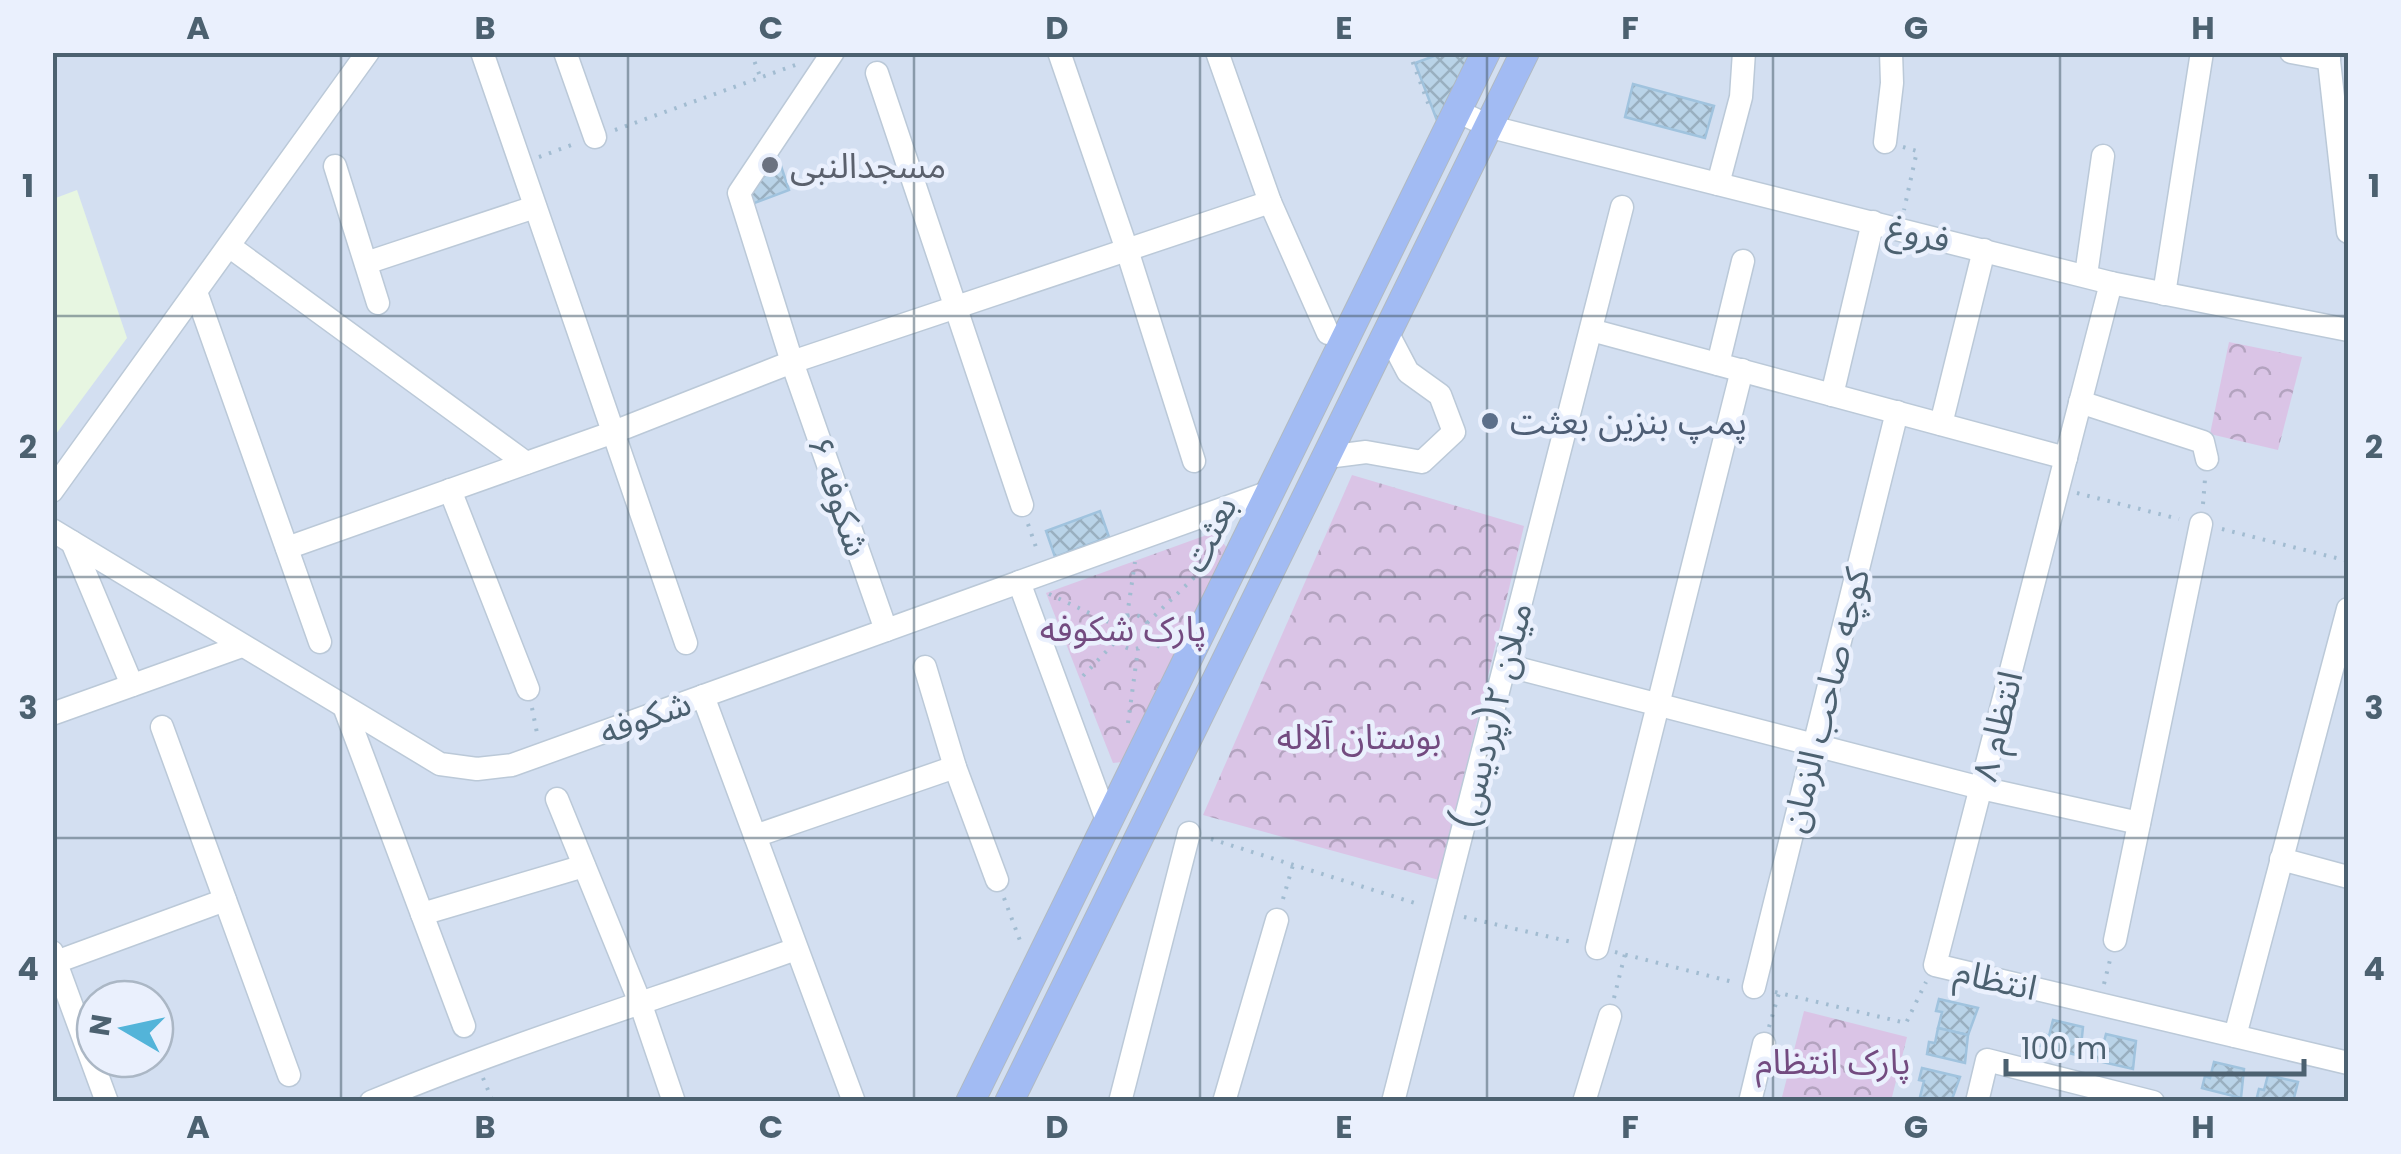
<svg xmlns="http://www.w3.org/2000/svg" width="2401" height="1154" font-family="Poppins,'Noto Sans Arabic',sans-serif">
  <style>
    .residential { fill: #d3dff1; fill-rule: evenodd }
    .education { fill: #e7f6e1 }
    .park { fill: url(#park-crowns) }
    .building { fill: url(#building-cross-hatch); stroke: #a0c3de; stroke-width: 2.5 }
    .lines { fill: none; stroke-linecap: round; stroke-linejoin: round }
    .minor-casing { stroke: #bbc9d8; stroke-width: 25 }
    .major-casing { stroke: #b0b9c0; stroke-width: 30 }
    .path { stroke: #a2bcd1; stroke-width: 4; stroke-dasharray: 2.5 8; stroke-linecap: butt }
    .minor { stroke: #fff; stroke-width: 22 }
    .major { stroke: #a2bbf3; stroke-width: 28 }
    .grid { fill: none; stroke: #4c6170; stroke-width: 2.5; stroke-opacity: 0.55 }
    .worship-dot { fill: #6b7280; stroke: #eaf0fd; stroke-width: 4 }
    .service-dot { fill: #5c6f8a; stroke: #eaf0fd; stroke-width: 4 }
    .labels { text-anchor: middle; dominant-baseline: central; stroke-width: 9; stroke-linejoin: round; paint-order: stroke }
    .worship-label { font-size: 35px; fill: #5b616d; stroke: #eaf0fd; text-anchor: start }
    .street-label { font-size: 35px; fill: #4c6170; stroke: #eaf0fd }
    .service-label { font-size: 35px; fill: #4e5e75; stroke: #eaf0fd; text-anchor: start }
    .park-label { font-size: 35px; fill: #734b80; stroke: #eaf0fd }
    .neatline { fill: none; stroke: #4c6170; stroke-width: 4 }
    .grid-label { font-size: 32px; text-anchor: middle; font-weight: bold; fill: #4c6170 }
  </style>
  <defs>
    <pattern id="park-crowns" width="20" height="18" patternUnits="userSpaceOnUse" patternTransform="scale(2.5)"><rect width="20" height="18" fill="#dac4e6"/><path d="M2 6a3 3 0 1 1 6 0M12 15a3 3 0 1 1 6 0" fill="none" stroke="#b3a3bf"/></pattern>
    <pattern id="building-cross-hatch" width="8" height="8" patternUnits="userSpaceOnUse" patternTransform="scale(2.5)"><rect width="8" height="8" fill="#b9d3e8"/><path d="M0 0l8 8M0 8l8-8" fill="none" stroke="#99afc0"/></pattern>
  </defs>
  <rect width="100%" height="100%" fill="#e4ebfa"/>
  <path class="residential" d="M52 53H2348V1101H53ZM95 999H155V1059H95Z"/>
  <polygon class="education" points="77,190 127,338 53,438 53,199"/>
  <g class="park">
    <polygon points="2229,342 2302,357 2278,450 2210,434"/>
    <polygon points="1352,475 1524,526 1439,880 1203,815"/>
    <polygon points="1215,532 1227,548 1122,762 1113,763 1046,593"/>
    <polygon points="1804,1011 1907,1037 1891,1101 1781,1101"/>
  </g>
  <g class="building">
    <polygon points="1445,52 1472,52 1438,123 1415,63"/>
    <polygon points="1633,84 1714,106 1705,138 1625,117"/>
    <polygon points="774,145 789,190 752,204 745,184"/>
    <polygon points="1100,511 1109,537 1055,557 1046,531"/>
    <polygon points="1939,999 1978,1008 1968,1035 1938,1028 1942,1012 1936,1011"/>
    <polygon points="2053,1020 2083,1027 2080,1056 2041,1046 2044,1034 2049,1036"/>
    <polygon points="1938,1028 1968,1035 1965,1063 1927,1054 1929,1042 1935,1043"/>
    <polygon points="2106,1034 2136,1041 2133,1069 2094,1060 2097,1048 2102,1049"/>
    <polygon points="2214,1062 2244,1069 2241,1098 2202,1088 2205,1076 2210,1078"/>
    <polygon points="1922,1068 1960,1077 1951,1102 1920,1097 1924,1081 1919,1080"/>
    <polygon points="2268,1075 2298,1082 2294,1098 2297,1102 2256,1101 2259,1089 2264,1090"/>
  </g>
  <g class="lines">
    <defs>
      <g id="minor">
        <polyline points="482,52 686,643"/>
        <polyline points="565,52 595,137"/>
        <polyline points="833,52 739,193 792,362 886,630"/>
        <polyline points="1059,52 1127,250 1194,461"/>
        <polyline points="1217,52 1270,202 1328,333"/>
        <polyline points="2291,52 2329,59"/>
        <polyline points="2328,52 2348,232"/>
        <polyline points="877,73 1022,505"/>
        <polyline points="1459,112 1491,127 2111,283 2348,330"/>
        <polyline points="1885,142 1892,83 1891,52"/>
        <polyline points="335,166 378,303"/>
        <polyline points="1718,184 1741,97 1744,52"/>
        <polyline points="229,246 526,463"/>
        <polyline points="366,263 535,207"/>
        <polyline points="2086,275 2103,156"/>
        <polyline points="2111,283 1935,965 2348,1063"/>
        <polyline points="196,292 320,642"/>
        <polyline points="2164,294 2202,52"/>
        <polyline points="1591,330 2066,458"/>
        <polyline points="1718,364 1743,261"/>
        <polyline points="1832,395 1873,222"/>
        <polyline points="2080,402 2203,442 2207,459"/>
        <polyline points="1941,424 1984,250"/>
        <polyline points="1327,457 1366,452 1422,462 1454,432 1440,395 1408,372 1388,334"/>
        <polyline points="450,490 528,689"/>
        <polyline points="52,491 368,52"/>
        <polyline points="52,530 440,764 477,769 512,765 1272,491"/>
        <polyline points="72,542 132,685"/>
        <polyline points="287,548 614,432 792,362 1270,202"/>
        <polyline points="1019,582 1108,823"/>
        <polyline points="1505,665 1981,788 2139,823"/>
        <polyline points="925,667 955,767 997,880"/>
        <polyline points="703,696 854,1102"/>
        <polyline points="345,709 464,1026"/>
        <polyline points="52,714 242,646"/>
        <polyline points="162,727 289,1075"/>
        <polyline points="557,799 641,1005 674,1102"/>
        <polyline points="755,836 955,767"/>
        <polyline points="2281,859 2348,877"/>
        <polyline points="422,914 584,866"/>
        <polyline points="2115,940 2201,524"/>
        <polyline points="1597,948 1742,370"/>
        <polyline points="52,952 107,1102"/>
        <polyline points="56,962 225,900"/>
        <polyline points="1754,987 1897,412"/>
        <polyline points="2235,1036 2348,609"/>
        <path d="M371 1102C510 1044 654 1000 796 949"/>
        <polyline points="1120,1102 1189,833"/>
        <polyline points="1224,1102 1277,920"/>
        <polyline points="1393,1102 1622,207"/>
        <polyline points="1584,1102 1610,1016"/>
        <polyline points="1750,1102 1764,1044"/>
        <polyline points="1977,1102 1987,1060 2153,1102"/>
      </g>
      <g id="major">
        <polyline points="970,1102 1486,52"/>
        <polyline points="1009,1102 1525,52"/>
      </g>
    </defs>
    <use href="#minor" class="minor-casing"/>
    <use href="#major" class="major-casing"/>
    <g class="path">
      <polyline points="751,52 761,79"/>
      <polyline points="1409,52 1431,111"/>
      <polyline points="615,130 798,64"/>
      <polyline points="1903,147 1917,151 1904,210"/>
      <polyline points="539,157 577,143"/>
      <polyline points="2077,493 2179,519"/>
      <polyline points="2203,504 2205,479"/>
      <polyline points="1028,524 1038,553"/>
      <polyline points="2222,529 2348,561"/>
      <polyline points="1049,594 1117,626"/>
      <circle cx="1133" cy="632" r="17"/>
      <polyline points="1127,616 1135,562"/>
      <polyline points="1147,623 1205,567"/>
      <polyline points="1148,641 1166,650"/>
      <polyline points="1083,676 1117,640"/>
      <polyline points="532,708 537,733"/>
      <polyline points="1128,723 1138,649"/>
      <polyline points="1211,839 1421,905"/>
      <polyline points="1004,898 1022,946"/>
      <polyline points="1283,899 1293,865"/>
      <polyline points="1464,917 1576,943"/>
      <polyline points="1615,952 1737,983"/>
      <polyline points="2104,984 2110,960"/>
      <polyline points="1775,992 1906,1023 1926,982"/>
      <polyline points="1614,998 1625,954"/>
      <polyline points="1769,1027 1779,993"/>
      <polyline points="483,1078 493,1102"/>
    </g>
    <use href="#minor" class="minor"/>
    <use href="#major" class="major"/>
  </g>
  <path class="grid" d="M341 52V1102M628 52V1102M914 52V1102M1200 52V1102M1487 52V1102M1773 52V1102M2060 52V1102M52 316H2348M52 577H2348M52 838H2348"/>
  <circle class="worship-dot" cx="770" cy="165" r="10"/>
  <circle class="service-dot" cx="1490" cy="421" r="10"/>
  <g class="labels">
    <g class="worship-label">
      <text x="790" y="165">مسجدالنبی</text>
    </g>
    <g class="street-label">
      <text transform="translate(1919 233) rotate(14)">فروغ</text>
      <text transform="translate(839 496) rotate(71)">شکوفه ۶</text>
      <text transform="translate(1209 534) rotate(-64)">بعثت</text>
      <text transform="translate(1825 700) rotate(-76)">کوچه صاحب الزمان</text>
      <text transform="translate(1492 716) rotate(-76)">میلان ۲(پردیس)</text>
      <text transform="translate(645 717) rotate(-20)">شکوفه</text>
      <text transform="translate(1997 726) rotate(-76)">انتظام ۸</text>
      <text transform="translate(1996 979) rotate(13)">انتظام</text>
    </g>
    <g class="service-label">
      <text x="1510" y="421">پمپ بنزین بعثت</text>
    </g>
    <g class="park-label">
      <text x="1123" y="628">پارک شکوفه</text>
      <text x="1359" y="736">بوستان آلاله</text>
      <text x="1833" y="1061">پارک انتظام</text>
    </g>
  </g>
  <rect width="2401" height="1154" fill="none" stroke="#eaf0fd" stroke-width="110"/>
  <g transform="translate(125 1029) rotate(279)"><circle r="48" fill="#eaf0fd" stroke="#abb7c5" stroke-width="2.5"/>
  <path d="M0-8L18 38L0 25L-18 38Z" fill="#53b4d9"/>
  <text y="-15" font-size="28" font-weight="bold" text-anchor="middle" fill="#4c6170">N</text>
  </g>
  <path d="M2006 1059v15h298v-15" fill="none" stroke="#4c6170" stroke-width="5"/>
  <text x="2021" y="1059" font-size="30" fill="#4c6170" stroke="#eaf0fd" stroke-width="8" paint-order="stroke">100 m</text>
  <rect x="55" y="55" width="2291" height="1044" class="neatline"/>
  <g class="grid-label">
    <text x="198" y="39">A</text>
    <text x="485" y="39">B</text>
    <text x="771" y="39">C</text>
    <text x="1057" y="39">D</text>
    <text x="1344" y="39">E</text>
    <text x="1630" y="39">F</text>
    <text x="1916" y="39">G</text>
    <text x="2203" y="39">H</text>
    <text x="28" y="197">1</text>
    <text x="2374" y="197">1</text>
    <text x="28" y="458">2</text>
    <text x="2374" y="458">2</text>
    <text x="28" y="719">3</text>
    <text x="2374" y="719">3</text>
    <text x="28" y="980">4</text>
    <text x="2374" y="980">4</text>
    <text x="198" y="1138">A</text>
    <text x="485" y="1138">B</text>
    <text x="771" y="1138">C</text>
    <text x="1057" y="1138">D</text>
    <text x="1344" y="1138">E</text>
    <text x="1630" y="1138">F</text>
    <text x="1916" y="1138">G</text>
    <text x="2203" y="1138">H</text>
  </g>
</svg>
